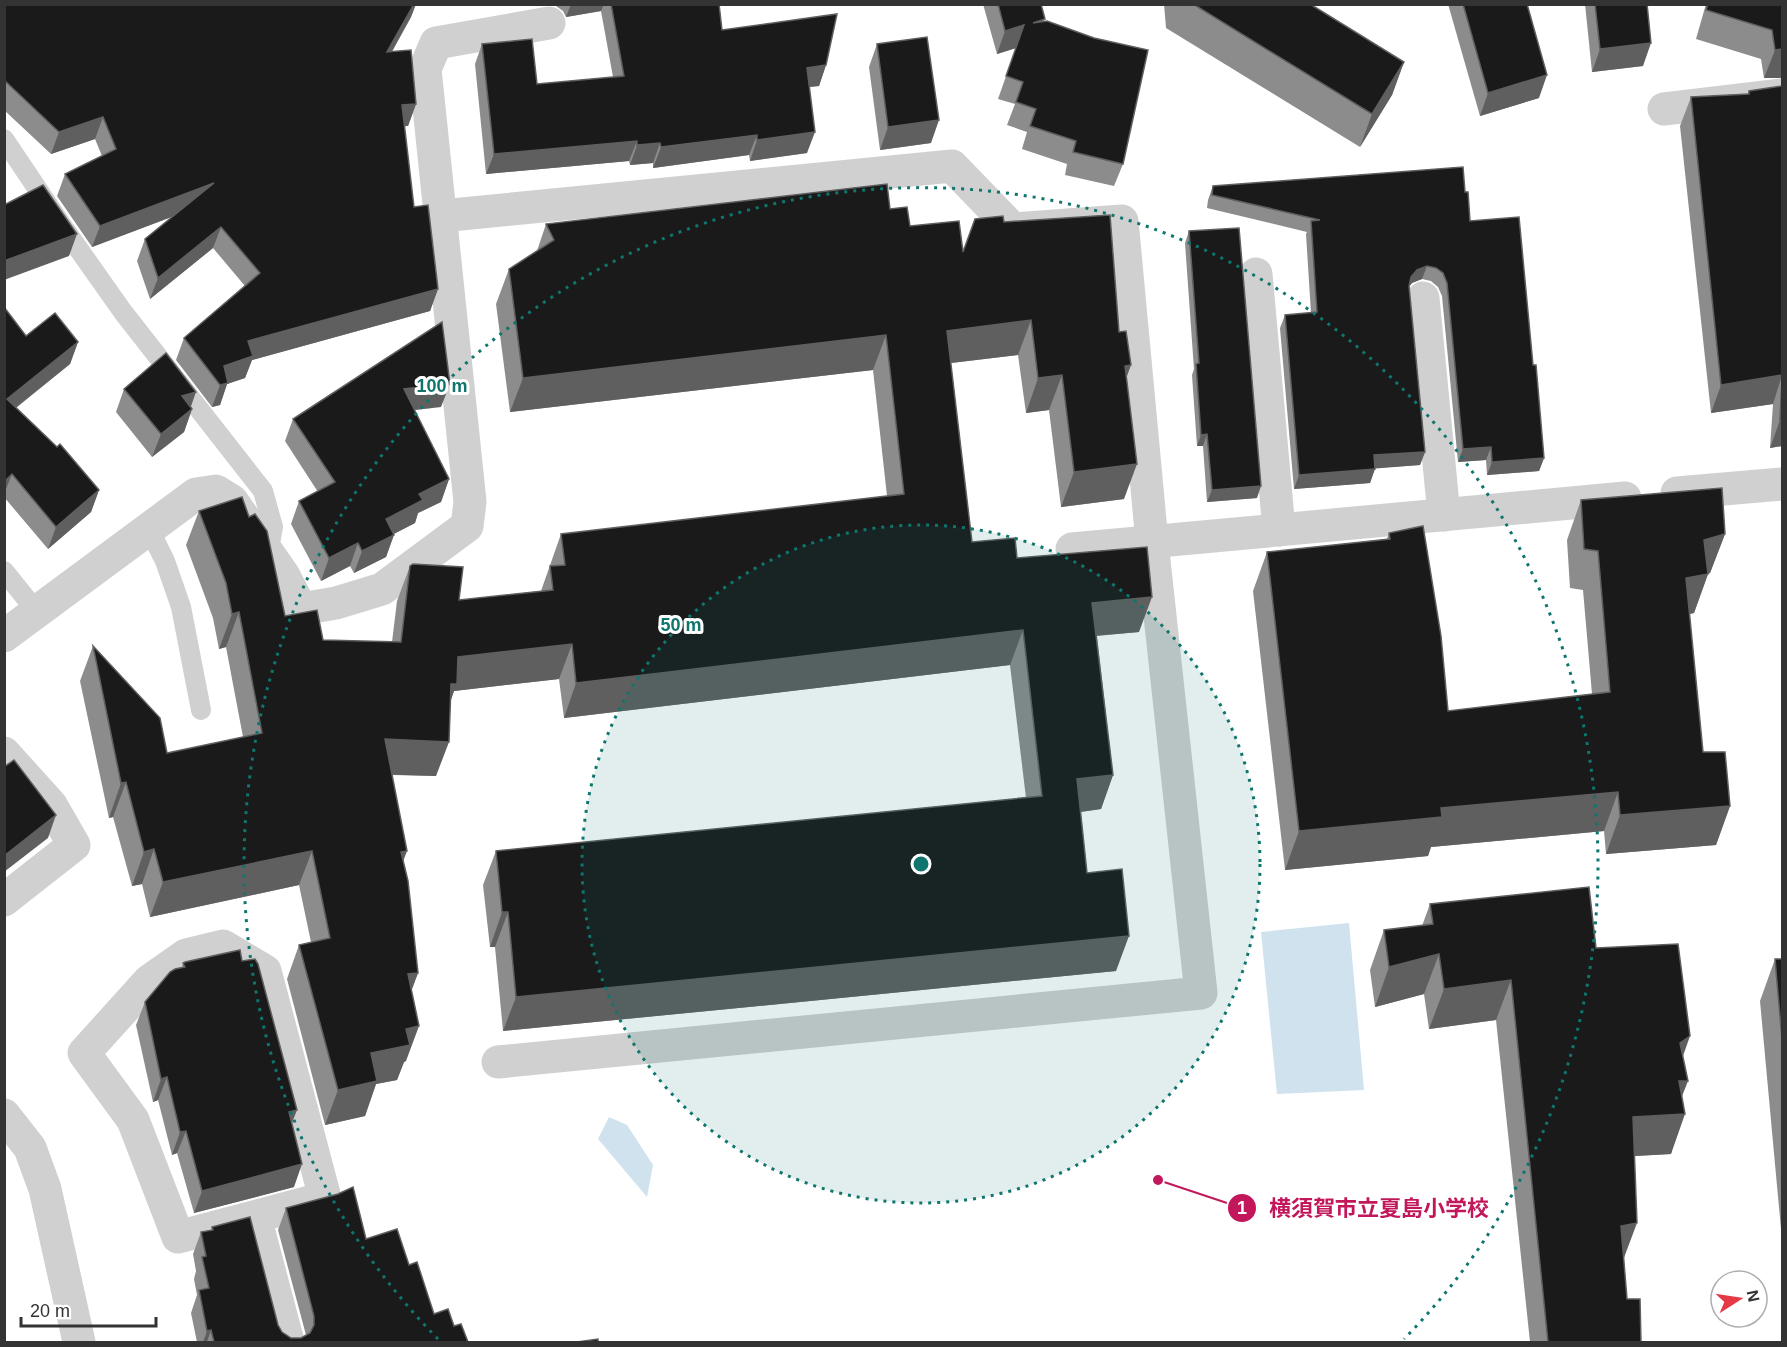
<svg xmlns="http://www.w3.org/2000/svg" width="1787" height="1347" font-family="Helvetica,'Noto Sans JP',sans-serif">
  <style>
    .water { fill: #cfe2ee }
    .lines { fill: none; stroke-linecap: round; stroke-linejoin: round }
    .service { stroke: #d0d0d0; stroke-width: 20 }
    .minor { stroke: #d0d0d0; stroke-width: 33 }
    .wall { fill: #8c8c8c }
    .shaded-wall { fill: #5f5f5f }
    .building { fill: #1a1a1a; stroke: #5f5f5f; stroke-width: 1.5 }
    .ring { fill: none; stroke: #0f766e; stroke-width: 3; stroke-dasharray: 3 6 }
    .centre { fill: #0f766e; stroke: #fff; stroke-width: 3 }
    .ring-label { font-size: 18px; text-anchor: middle; font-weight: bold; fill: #0f766e; stroke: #fff; stroke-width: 6; stroke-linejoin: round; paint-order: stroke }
    .leader { fill: none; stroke: #c2185b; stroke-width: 2 }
    .callout-dot { fill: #c2185b; stroke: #fff; stroke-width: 2 }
    .mark-label { font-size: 18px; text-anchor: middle; font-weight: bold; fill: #fff }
    .callout-label { font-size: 22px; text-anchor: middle; font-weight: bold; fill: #c2185b; stroke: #fff; stroke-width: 6; stroke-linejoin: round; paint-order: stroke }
  </style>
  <rect width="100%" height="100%" fill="#fff"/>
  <g class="water">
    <polygon points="1349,923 1364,1090 1277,1094 1261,932"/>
    <polygon points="609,1117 627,1125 653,1165 647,1197 598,1139"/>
  </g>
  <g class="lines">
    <g class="service">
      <polyline points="4,139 63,227 123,312 263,491 273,527 268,554"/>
      <polyline points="149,529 165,561 181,607 201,710"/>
      <polyline points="4,571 37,612"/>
    </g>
    <g class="minor">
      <polyline points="1664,109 1782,95"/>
      <polyline points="441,216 952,166 1013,229 1122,221 1152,542 1201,993 498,1062"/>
      <polyline points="1256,274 1279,530"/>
      <polyline points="1423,298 1444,515"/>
      <polyline points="1677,493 1782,484"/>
      <polyline points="1072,549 1625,498"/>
      <polyline points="4,636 196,494 216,491 232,501 284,576 301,609 336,603 382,589 467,526 470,502 425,69 436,43 549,23"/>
      <polyline points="4,753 51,805 74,845 4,900"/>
      <polygon points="223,946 265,971 325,1198 178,1237 133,1120 84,1053 149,981 186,955"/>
      <polyline points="4,1115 30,1148 45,1189 79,1342"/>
      <polyline points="255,1217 288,1342"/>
    </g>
  </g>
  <g class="wall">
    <polygon points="4,4 416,4 411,17 392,52 416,104 408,126 404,126 414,207 438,289 430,311 252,360 245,378 227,384 220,405 212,407 176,360 184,338 245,286 213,248 150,299 137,261 145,239 171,217 92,247 57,196 65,174 102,156 95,139 51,154 4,110"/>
    <polygon points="556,4 719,4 722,30 826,65 819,86 809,87 807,153 750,161 749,155 653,168 653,163 630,165 629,161 486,174 475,64 482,44 537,84 613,77 601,11 566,17 563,11 556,6"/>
    <polygon points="983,4 1041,4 1044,21 1123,164 1114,186 1065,175 1067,164 1022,149 1027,132 1007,125 1015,104 998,99 1016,48 997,54"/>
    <polygon points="1164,4 1310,4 1404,62 1392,95 1360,147 1166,28"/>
    <polygon points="1448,4 1527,4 1539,98 1480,116"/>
    <polygon points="1585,4 1647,4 1643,66 1592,72"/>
    <polygon points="1706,4 1782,4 1782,78 1764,78 1761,59 1696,39"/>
    <polygon points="877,44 931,143 880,150 869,67"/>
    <polygon points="1782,86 1782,446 1770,448 1773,404 1711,413 1680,126 1691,97 1747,94 1749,91"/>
    <polygon points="1213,186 1465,192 1470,221 1533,365 1544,458 1539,471 1487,475 1486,460 1458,462 1442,296 1438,287 1431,281 1422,279 1412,283 1409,286 1425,452 1420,465 1375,468 1370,483 1294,489 1280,328 1285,315 1311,313 1306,234 1307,232 1207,208 1208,200"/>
    <polygon points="890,209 910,226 963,251 1004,222 1119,332 1131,365 1126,378 1124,499 1061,507 1049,410 1026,413 1018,355 951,363 972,542 1017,558 1139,632 1097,636 1113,775 1101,809 1081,812 1087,873 1116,971 503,1031 495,947 490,947 483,885 496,851 1026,798 1010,665 564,718 559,679 454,691 451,700 436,776 392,775 418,973 411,991 406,1061 404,1062 397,1080 376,1084 365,1116 325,1125 287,979 299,945 311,942 299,885 150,917 142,884 132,886 113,817 109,818 80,681 93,646 167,753 243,737 226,647 219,649 213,618 186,545 199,511 285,616 323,640 392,642 397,601 410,566 459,600 541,591 561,534 887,496 873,370 510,412 496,304 509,269 537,251 546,224"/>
    <polygon points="1189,231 1257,498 1207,502 1203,446 1197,446 1192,375 1194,369 1185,243"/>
    <polygon points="4,307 26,336 78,342 70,364 16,408 99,490 91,512 48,549 4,497"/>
    <polygon points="124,389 191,407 192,409 184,432 152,457 116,412"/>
    <polygon points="441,407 414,410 449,479 441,502 418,513 415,523 394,534 386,557 354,573 350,566 321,581 291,524 299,501 318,492 285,441 293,419"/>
    <polygon points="1581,500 1725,534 1710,573 1708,574 1694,613 1689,614 1703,752 1730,806 1716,845 1606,854 1604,831 1431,847 1428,856 1285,870 1253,591 1267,552 1387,539 1389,533 1448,711 1592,694 1583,590 1570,588 1567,540"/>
    <polygon points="1430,904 1596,948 1683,1057 1682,1097 1671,1154 1634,1156 1624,1259 1627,1299 1641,1342 1530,1342 1496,1020 1429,1029 1424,994 1375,1007 1370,970 1384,930 1422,926"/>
    <polygon points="1775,959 1782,959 1782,1240 1760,1001"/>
    <polygon points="242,961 292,1123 294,1187 194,1213 177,1153 172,1155 158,1100 153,1102 136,1025 145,1002 182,968 183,963"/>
    <polygon points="286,1208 366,1239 409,1265 434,1314 454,1326 468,1342 197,1342 191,1313 197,1295 194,1279 196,1271 193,1254 201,1232 211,1230 212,1227 282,1332 291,1338 301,1338 306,1335 278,1230"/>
  </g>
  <g class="shaded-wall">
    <polygon points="414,4 416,4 411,17 379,74 387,52"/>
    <polygon points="571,4 604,4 601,11 566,17"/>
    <polygon points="1024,25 1016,48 997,54 1005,31"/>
    <polygon points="1651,43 1643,66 1592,72 1600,49"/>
    <polygon points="1782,49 1782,78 1764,78 1775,50"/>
    <polygon points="1404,62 1392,95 1360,147 1372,114"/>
    <polygon points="826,65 819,86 799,88 807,68"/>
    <polygon points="1547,75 1539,98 1480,116 1488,93"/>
    <polygon points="416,104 408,126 394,127 402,105"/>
    <polygon points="103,117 95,139 51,154 59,132"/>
    <polygon points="939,120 931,143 880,150 888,127"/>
    <polygon points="815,132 807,153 750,161 757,140"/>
    <polygon points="757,135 749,155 653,168 661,147"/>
    <polygon points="637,141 629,161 486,174 494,154"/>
    <polygon points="660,143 653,163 630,165 637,145"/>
    <polygon points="214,183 206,204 92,247 100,226"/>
    <polygon points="221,227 213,248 150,299 158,278"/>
    <polygon points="77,234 69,256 4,280 4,261"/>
    <polygon points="1427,266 1422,279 1412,283 1406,291 1411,277 1417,270"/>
    <polygon points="438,289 430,311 252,360 245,378 227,384 220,405 212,407 220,385 224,366 248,341"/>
    <polygon points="1031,320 1018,355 934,365 947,331"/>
    <polygon points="886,335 873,370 510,412 523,378"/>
    <polygon points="78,342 70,364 4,417 7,399"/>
    <polygon points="1131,365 1118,400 1125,366"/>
    <polygon points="1062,375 1049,410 1026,413 1038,378"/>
    <polygon points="1782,375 1773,404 1711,413 1721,385"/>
    <polygon points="450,384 441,407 396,412 404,389"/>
    <polygon points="196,392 189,412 192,409 184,432 152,457 161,434 182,396"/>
    <polygon points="1782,419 1782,446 1770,448 1780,420"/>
    <polygon points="1207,434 1203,446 1197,446 1201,435"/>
    <polygon points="1491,447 1486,460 1458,462 1463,449"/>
    <polygon points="1425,452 1420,465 1369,469 1374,455"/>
    <polygon points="1544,458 1539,471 1487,475 1492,462"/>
    <polygon points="1137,464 1124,499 1061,507 1074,472"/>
    <polygon points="1375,469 1370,483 1294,489 1299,475"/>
    <polygon points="12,474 4,494 4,482"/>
    <polygon points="449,479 441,502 418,513 415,523 378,542 386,519 419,494"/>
    <polygon points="1261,486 1257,498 1207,502 1212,490"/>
    <polygon points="99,490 91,512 48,549 56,527"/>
    <polygon points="1725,534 1710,573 1708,574 1694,613 1671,618 1686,578 1704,540"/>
    <polygon points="394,535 386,557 354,573 362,551"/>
    <polygon points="358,543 350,566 321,581 329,558"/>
    <polygon points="1152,597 1139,632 1080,637 1092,603"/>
    <polygon points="239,612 226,647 219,649 232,614"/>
    <polygon points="1023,630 1010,665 564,718 576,683"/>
    <polygon points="572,644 559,679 454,691 444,719 458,657"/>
    <polygon points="385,739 449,742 436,776 372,774"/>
    <polygon points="1113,775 1101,809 1065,814 1077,779"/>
    <polygon points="126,782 113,817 109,818 121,783"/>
    <polygon points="1618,792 1604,831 1431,847 1428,856 1285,870 1299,831 1441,808"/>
    <polygon points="1730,806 1716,845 1606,854 1620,815"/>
    <polygon points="56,815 48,838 4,872 4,856"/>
    <polygon points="154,849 142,884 132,886 144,852"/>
    <polygon points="312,851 299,885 150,917 163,882"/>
    <polygon points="407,851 394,886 401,852"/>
    <polygon points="502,912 508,912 495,947 490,947"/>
    <polygon points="1129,936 1116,971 503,1031 516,997"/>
    <polygon points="1439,954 1424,994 1375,1007 1389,967"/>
    <polygon points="418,973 405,1008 408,974"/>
    <polygon points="1511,980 1496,1020 1429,1029 1444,989"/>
    <polygon points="419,1026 406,1061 404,1062 397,1080 376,1084 365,1116 325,1125 338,1090 371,1053 406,1029"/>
    <polygon points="1690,1036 1676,1076 1680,1043"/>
    <polygon points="167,1077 158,1100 153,1102 161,1079"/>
    <polygon points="1679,1081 1688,1081 1675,1114 1685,1114 1671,1154 1618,1157 1633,1117"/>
    <polygon points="297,1110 288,1133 289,1112"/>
    <polygon points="186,1131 177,1153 172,1155 180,1132"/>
    <polygon points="302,1164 294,1187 194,1213 202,1191"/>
    <polygon points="1637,1223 1622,1263 1621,1226"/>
    <polygon points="211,1330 207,1342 203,1342 207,1331"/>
  </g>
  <g class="building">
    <polygon points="4,4 414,4 387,52 411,50 416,104 402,105 414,207 428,205 438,289 248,341 253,356 224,366 228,383 220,385 184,338 260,273 221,227 158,278 145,239 214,183 100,226 65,174 116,149 103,117 59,132 4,80"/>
    <polygon points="611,4 719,4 722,30 837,14 826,65 807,68 815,132 757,140 757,135 661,147 660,143 637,145 637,141 494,154 482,44 532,39 537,84 624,76"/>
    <polygon points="998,4 1041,4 1045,19 1033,23 1047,21 1094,38 1148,50 1123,164 1073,152 1076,141 1030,126 1036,109 1016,102 1023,82 1006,76 1024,25 1005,31"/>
    <polygon points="1193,4 1310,4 1404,62 1372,114"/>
    <polygon points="1463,4 1527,4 1547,75 1488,93"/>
    <polygon points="1595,4 1647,4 1651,43 1600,49"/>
    <polygon points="1708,4 1782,4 1782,49 1775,50 1772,30 1706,10"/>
    <polygon points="927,37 939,120 888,127 877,44"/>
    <polygon points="1782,86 1782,375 1721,385 1691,97 1749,94 1749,91"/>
    <polygon points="1463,167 1465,192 1468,192 1470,221 1519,217 1533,365 1536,365 1544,458 1492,462 1491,447 1463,449 1447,283 1443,273 1436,268 1427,266 1417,270 1411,277 1409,286 1425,452 1374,455 1375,469 1299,475 1285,315 1317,312 1311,221 1320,220 1212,195 1213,186"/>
    <polygon points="887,184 890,209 907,207 910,226 959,221 963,252 975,219 1003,216 1004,222 1110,215 1119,332 1126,331 1131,365 1125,366 1137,464 1074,472 1062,375 1038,378 1031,320 947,331 972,542 1015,538 1017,558 1147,547 1152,597 1092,603 1113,775 1077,779 1087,873 1122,869 1129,936 516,997 508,912 502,912 496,851 1042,796 1023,630 576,683 572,644 458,657 457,684 451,684 449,742 385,739 407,851 401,852 408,881 418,973 408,974 419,1026 406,1029 410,1045 371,1053 377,1081 338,1090 299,945 330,938 312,851 163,882 154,849 144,852 126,782 121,783 93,646 160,718 167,753 262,733 239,612 232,614 226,583 199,511 242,497 249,517 255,514 267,531 285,616 317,610 323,640 401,642 410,566 413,564 463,567 459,600 553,590 550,566 565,565 561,534 904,494 886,335 523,378 509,269 554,240 546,224"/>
    <polygon points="43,185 77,234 4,261 4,205"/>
    <polygon points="1239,228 1261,486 1212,490 1207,434 1201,435 1196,364 1199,363 1189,231"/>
    <polygon points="4,307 26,336 55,313 78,342 7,399 57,447 60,444 99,490 56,527 12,474 4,482"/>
    <polygon points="442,322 450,384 404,389 449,479 419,494 423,500 386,519 394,535 362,551 358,543 329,558 299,501 335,482 293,419"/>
    <polygon points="166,353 196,392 182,396 192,409 161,434 124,389"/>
    <polygon points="1782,381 1782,419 1780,420"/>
    <polygon points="1722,488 1725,534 1704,540 1708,574 1686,578 1703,752 1725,752 1730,806 1620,815 1618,792 1441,808 1442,817 1299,831 1267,552 1390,539 1389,533 1423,526 1441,636 1448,711 1610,692 1598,551 1584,549 1581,500"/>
    <polygon points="14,760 56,815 4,856 4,767"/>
    <polygon points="1589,887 1596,948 1678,944 1690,1036 1680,1043 1688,1081 1679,1081 1685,1114 1633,1117 1637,1223 1621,1226 1627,1299 1640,1299 1641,1342 1548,1342 1511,980 1444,989 1439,954 1389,967 1384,930 1433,924 1430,904"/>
    <polygon points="240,950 242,961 255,959 258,964 297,1110 289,1112 302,1164 202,1191 186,1131 180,1132 167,1077 161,1079 145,1002 170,972 175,969 185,967 183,963 185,962"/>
    <polygon points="1775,959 1782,959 1782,1039"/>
    <polygon points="353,1187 366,1239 397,1229 409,1265 417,1262 434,1314 448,1309 454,1326 461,1324 468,1342 214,1342 211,1330 207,1331 199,1290 209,1288 202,1257 206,1256 201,1232 213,1230 212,1227 250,1217 278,1325 282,1332 291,1338 301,1338 310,1333 314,1325 314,1316 286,1208 338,1194"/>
    <polygon points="598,1339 598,1342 577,1342"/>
  </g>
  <circle cx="921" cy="864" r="339" fill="#0f766e" fill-opacity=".12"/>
  <g class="ring">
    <circle cx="921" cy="864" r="339"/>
    <path d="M438 1339A677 677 0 1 1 1404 1339"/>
  </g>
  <circle cx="921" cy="864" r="9" class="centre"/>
  <g class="ring-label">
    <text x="442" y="392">100 m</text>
    <text x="681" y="631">50 m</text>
  </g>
  <path class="leader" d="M1158 1180L1242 1208"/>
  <g class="callout-dot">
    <circle cx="1158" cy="1180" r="6"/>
    <circle cx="1242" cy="1208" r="15"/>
  </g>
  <g class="mark-label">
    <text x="1242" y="1214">1</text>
  </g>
  <g class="callout-label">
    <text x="1379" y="1216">横須賀市立夏島小学校</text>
  </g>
  <rect width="1787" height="1347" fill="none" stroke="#333333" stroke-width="12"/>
  <g transform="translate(1739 1299) rotate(78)"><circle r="28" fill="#ffffff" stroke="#adadad" stroke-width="1.5"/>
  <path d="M0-4.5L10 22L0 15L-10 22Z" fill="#e63946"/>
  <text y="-9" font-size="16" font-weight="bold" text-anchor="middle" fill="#333333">N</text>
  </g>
  <path d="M21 1317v9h135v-9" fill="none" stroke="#333333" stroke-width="3"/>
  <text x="30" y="1317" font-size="18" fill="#333333" stroke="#ffffff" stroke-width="4.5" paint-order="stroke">20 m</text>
</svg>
